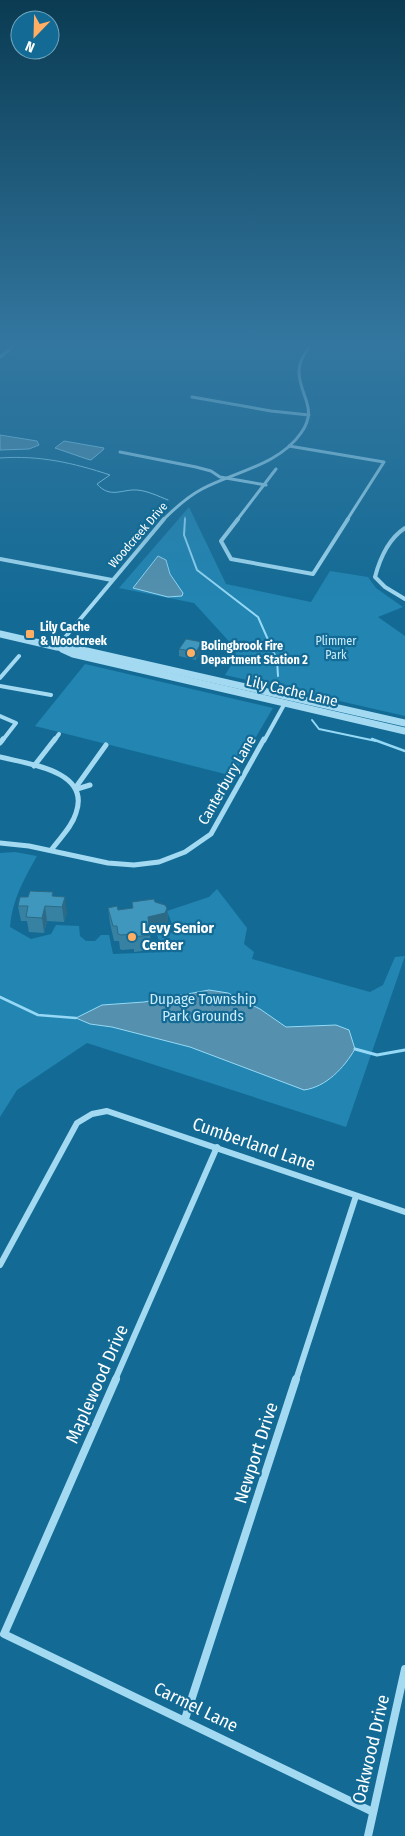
<svg xmlns="http://www.w3.org/2000/svg" width="405" height="1836" font-family="'Fira Sans Condensed',sans-serif">
  <style>
    .green { fill: #2285b2 }
    .water { fill: #5591ae; stroke: #95d9f6 }
    .lines { fill: none; stroke-linecap: round; stroke-linejoin: round }
    .stream-far3 { stroke: #95d9f6; stroke-width: 1 }
    .stream-far2 { stroke: #95d9f6; stroke-width: 2 }
    .stream-far1 { stroke: #95d9f6; stroke-width: 2.5 }
    .stream { stroke: #95d9f6; stroke-width: 3 }
    .minor-far4 { stroke: #a3daf2; stroke-width: 3 }
    .minor-far3 { stroke: #a3daf2; stroke-width: 4 }
    .minor-far2 { stroke: #a3daf2; stroke-width: 5 }
    .minor-far1 { stroke: #a3daf2; stroke-width: 6 }
    .minor { stroke: #a3daf2; stroke-width: 8 }
    .tertiary { stroke: #a3daf2; stroke-width: 7 }
    .wall { fill: #3782a3 }
    .shaded-wall { fill: #2d6a85 }
    .building { fill: #4097be; stroke: #2d6a85 }
    .poi-dot { fill: #ffae64; stroke: #136b95; stroke-width: 2 }
    .labels { text-anchor: middle; dominant-baseline: central; stroke-width: 4.5; stroke-linejoin: round; paint-order: stroke }
    .far-street-label { font-size: 12px; fill: #fff; stroke: #136b95 }
    .far-poi-label { font-size: 12px; font-weight: bold; fill: #fff; stroke: #136b95; text-anchor: start }
    .far-park-label { font-size: 12px; fill: #caedfd; stroke: #136b95 }
    .street-label { font-size: 15px; fill: #fff; stroke: #136b95 }
    .poi-label { font-size: 15px; font-weight: bold; fill: #fff; stroke: #136b95; text-anchor: start }
    .park-label { font-size: 15px; fill: #caedfd; stroke: #136b95 }
    .near-street-label { font-size: 18px; fill: #fff; stroke: #136b95 }
  </style>
  <rect width="100%" height="100%" fill="#136b95"/>
  <g class="green">
    <polygon points="189,507 226,584 311,602 330,571 368,577 376,588 403,607 378,617 405,636 405,716 225,675 236,657 235,648 194,603 119,588"/>
    <polygon points="85,664 273,708 233,776 35,726"/>
    <path d="M15 852 37 856C24 879 12 900 10 927L31 939 51 934 56 925 79 926 80 936 86 941H95L101 935H109L113 954 163 952 157 935 175 932 167 911 209 897 217 889 247 928 244 944 254 952 252 959 370 992 383 985 395 957 405 956 346 1127 87 1043 17 1090 0 1117V853Z"/>
  </g>
  <g class="water">
    <polygon points="0,435 37,441 39,445 29,449 0,450"/>
    <polygon points="64,441 104,448 103,450 91,460 87,459 55,448"/>
    <polygon points="158,556 166,560 170,574 183,593 182,596 168,597 133,588"/>
    <path d="M209 990 228 993 260 1009 286 1027 336 1025 349 1030 355 1049C344 1068 326 1087 304 1090L190 1047 112 1027 90 1024 76 1018 102 1005 144 1002Z"/>
  </g>
  <g class="lines">
    <g class="stream-far3">
      <path d="M0 458C39 455 74 463 110 475L97 484C110 499 122 489 137 490 148 491 158 496 168 500"/>
      <polyline points="185,520 185,517"/>
    </g>
    <g class="stream-far2">
      <polyline points="185,519 184,535 197,570 258,617 277,660 278,676"/>
      <polyline points="312,720 319,729 376,741"/>
    </g>
    <g class="stream-far1">
      <polyline points="372,739 405,751"/>
      <polyline points="0,997 38,1015 76,1018"/>
    </g>
    <polyline class="stream" points="355,1049 377,1055 405,1050"/>
    <g class="minor-far4">
      <polyline points="0,357 13,347"/>
      <polyline points="192,397 271,411 309,415"/>
      <polyline points="289,446 384,462 347,520"/>
      <polyline points="120,452 196,467 211,471 220,477 266,485"/>
      <path d="M163 520C175 508 187 497 202 489 234 472 279 465 301 433 319 408 299 396 299 371 299 362 304 355 309 347"/>
      <polyline points="237,520 276,469"/>
    </g>
    <g class="minor-far3">
      <polyline points="238,519 221,541 231,559 313,574 348,519"/>
      <path d="M405 528C388 539 380 558 375 577L385 587 405 599"/>
      <polyline points="0,559 112,580"/>
      <polyline points="57,647 164,519"/>
      <polyline points="0,678 19,656"/>
      <polyline points="0,686 51,695"/>
      <polyline points="0,716 16,723 2,741"/>
      <polyline points="54,741 59,734"/>
      <polyline points="264,741 285,703"/>
    </g>
    <g class="minor-far2">
      <polyline points="0,743 3,739"/>
      <path d="M0 757C29 764 91 771 76 813 72 827 60 838 52 849"/>
      <polyline points="34,766 55,739"/>
      <polyline points="76,787 106,745"/>
      <polyline points="77,789 90,785"/>
      <polyline points="0,843 29,846 108,863 134,865 159,862 185,852 211,834 264,739"/>
    </g>
    <g class="minor-far1">
      <polyline points="0,1265 77,1123 92,1114 107,1111 405,1212"/>
      <polyline points="115,1380 217,1147"/>
      <polyline points="296,1380 356,1196"/>
    </g>
    <g class="minor">
      <polyline points="116,1379 4,1634 373,1812"/>
      <polyline points="185,1719 296,1379"/>
      <polyline points="368,1836 405,1669"/>
    </g>
    <g class="tertiary">
      <polyline points="0,634 57,647 78,649 405,723"/>
      <polyline points="62,649 73,654 405,731"/>
    </g>
  </g>
  <g class="wall">
    <polygon points="179,649 202,650 196,660 179,656"/>
    <polygon points="53,892 53,896 67,912 64,922 47,921 44,933 29,932 27,921 21,921 18,906"/>
    <polygon points="132,902 155,902 167,908 168,923 165,928 150,932 151,950 134,952 134,949 122,950 120,949 119,941 114,941 110,923 108,908 118,910 132,908"/>
  </g>
  <g class="shaded-wall">
    <polygon points="202,642 202,650 196,660 196,652"/>
    <polygon points="65,897 67,912 64,922 62,907"/>
    <polygon points="45,906 47,921 44,933 42,918"/>
    <polygon points="167,908 168,923 165,928 149,932 148,917"/>
  </g>
  <g class="building">
    <polygon points="186,639 202,642 196,652 179,649"/>
    <polygon points="30,891 53,892 52,896 65,897 62,907 45,906 42,918 26,917 28,906 18,906 20,897 28,897"/>
    <polygon points="154,899 155,902 165,905 167,908 165,913 148,917 150,935 133,937 132,934 121,935 118,934 117,926 113,926 108,908 117,906 118,910 133,908 132,902"/>
  </g>
  <linearGradient id="sky" x2="0" y2="1"><stop stop-color="#0a3b52"/><stop offset="0.57" stop-color="#3377a0"/><stop offset="1" stop-color="#3377a0" stop-opacity="0"/></linearGradient>
  <rect width="405" height="604" fill="url(#sky)"/>
  <g class="poi-dot">
    <rect x="25" y="629" width="10" height="10" rx="2.5"/>
    <circle cx="191" cy="653" r="5"/>
    <circle cx="132" cy="937" r="5"/>
  </g>
  <g class="labels">
    <g class="far-street-label">
      <text transform="translate(138 535) rotate(-49)">Woodcreek Drive</text>
    </g>
    <g class="far-poi-label">
      <text x="40" y="627">Lily Cache<tspan x="40" dy="14">&amp; Woodcreek</tspan></text>
      <text x="201" y="646">Bolingbrook Fire<tspan x="201" dy="14">Department Station 2</tspan></text>
    </g>
    <g class="far-park-label">
      <text x="336" y="641">Plimmer<tspan x="336" dy="14">Park</tspan></text>
    </g>
    <g class="street-label">
      <text transform="translate(292 691) rotate(13)">Lily Cache Lane</text>
      <text transform="translate(227 780) rotate(-60)">Canterbury Lane</text>
    </g>
    <g class="poi-label">
      <text x="142" y="928">Levy Senior<tspan x="142" dy="17">Center</tspan></text>
    </g>
    <g class="park-label">
      <text x="203" y="999">Dupage Township<tspan x="203" dy="17">Park Grounds</tspan></text>
    </g>
    <g class="near-street-label">
      <text transform="translate(254 1144) rotate(19)">Cumberland Lane</text>
      <text transform="translate(97 1384) rotate(-66)">Maplewood Drive</text>
      <text transform="translate(256 1453) rotate(-72)">Newport Drive</text>
      <text transform="translate(196 1707) rotate(26)">Carmel Lane</text>
      <text transform="translate(371 1749) rotate(-77)">Oakwood Drive</text>
    </g>
  </g>
  <g transform="translate(35 35) rotate(203)"><circle r="24" fill="#136b95" stroke="#71a6bf"/>
  <path d="M0-4L9 19L0 12L-9 19Z" fill="#ffae64"/>
  <text y="-8" font-size="14" font-weight="bold" text-anchor="middle" fill="#ffffff">N</text>
  </g>
</svg>
